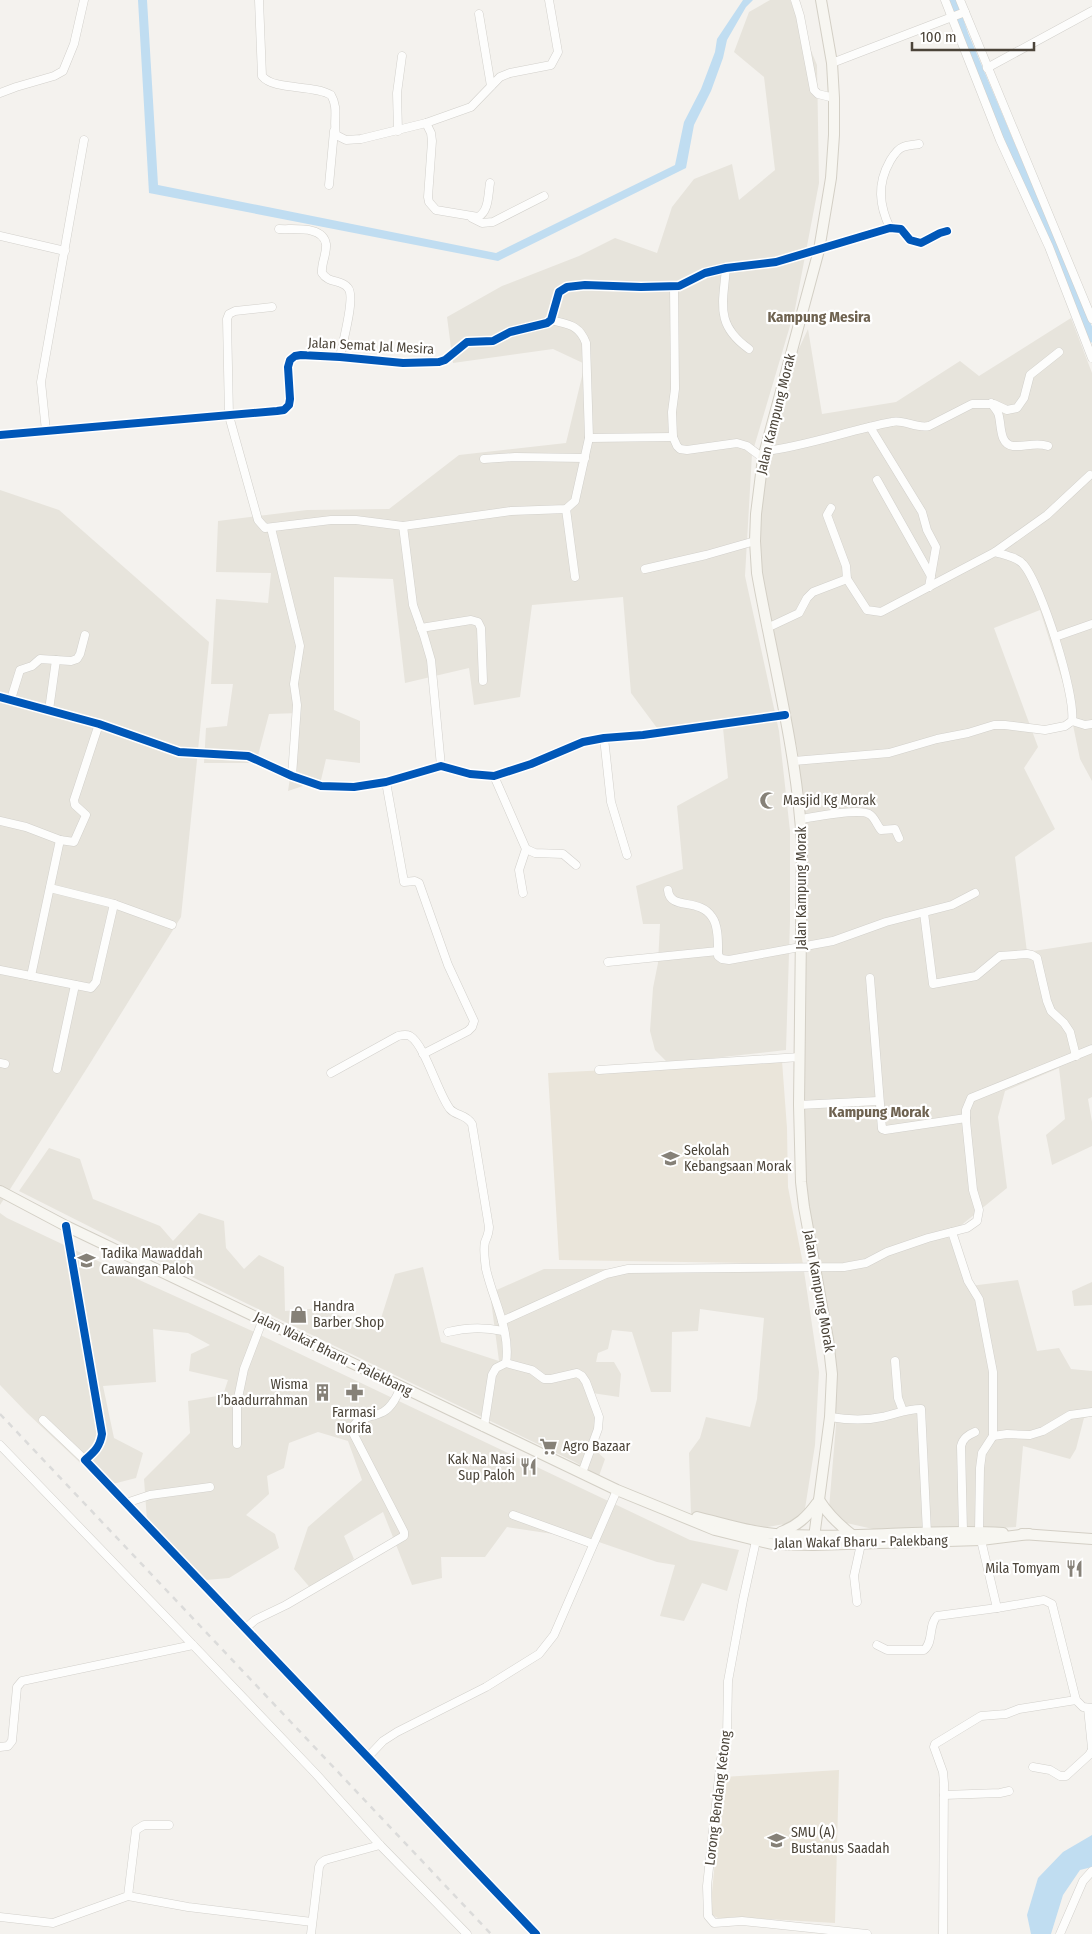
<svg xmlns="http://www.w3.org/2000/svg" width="1092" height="1934" font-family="'Fira Sans Condensed',sans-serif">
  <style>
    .residential { fill: #e7e4dc }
    .education { fill: #eae5da }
    .water { fill: #c0ddf1 }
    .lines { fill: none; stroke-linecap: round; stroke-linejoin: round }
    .canal { stroke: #c0ddf1; stroke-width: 9 }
    .street-casing { stroke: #d2d0cb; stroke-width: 9 }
    .secondary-casing { stroke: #d3cfc5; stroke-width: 12 }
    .street { stroke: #fdfdfc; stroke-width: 8 }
    .secondary { stroke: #f7f6f1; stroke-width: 10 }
    .rail { stroke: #dbdbda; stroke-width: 2.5; stroke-dasharray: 6 6; stroke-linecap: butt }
    .cycleway-casing { stroke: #fff; stroke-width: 11 }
    .cycleway { stroke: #0057b8; stroke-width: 8 }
    .labels { text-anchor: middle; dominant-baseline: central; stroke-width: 4.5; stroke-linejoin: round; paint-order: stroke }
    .street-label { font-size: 14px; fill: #4b4439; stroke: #fff }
    .poi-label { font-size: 14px; fill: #4b4439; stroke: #fff; text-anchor: start }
    .neighbourhood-label { font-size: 15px; font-weight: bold; fill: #6e6250; stroke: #fff }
  </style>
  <rect width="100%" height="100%" fill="#f4f2ee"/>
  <g class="residential">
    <polygon points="770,0 790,0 817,65 819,183 795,309 752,454 745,576 779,731 790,831 790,921 786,1050 668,1063 655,1050 650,1031 653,988 658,963 660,924 643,924 636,886 683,869 677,806 728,778 723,728 657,728 631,693 623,597 532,605 520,697 474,705 469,668 405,683 393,579 334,577 334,710 360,721 360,763 326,759 321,780 288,791 300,713 269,714 256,763 204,763 206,728 227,726 233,684 211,684 216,599 268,603 271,573 216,572 218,521 307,510 389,509 459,455 566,443 585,364 553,349 453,363 447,317 502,286 579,256 615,238 657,253 672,207 694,179 732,164 739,200 775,170 764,77 734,52 749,12"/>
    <polygon points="1071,318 1092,373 1092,781 1080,759 1067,696 1040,610 994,628 1038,747 1024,768 1055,829 1015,857 1027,952 1092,942 1092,1097 1088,1099 1092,1122 1092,1146 1052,1165 1046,1135 1065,1119 1059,1068 1005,1091 998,1117 1007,1188 948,1236 970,1286 1018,1280 1037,1351 1059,1348 1071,1369 1092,1371 1092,1416 1084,1418 1076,1449 1070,1459 1023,1446 1016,1527 930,1532 873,1529 842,1522 829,1508 836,1425 835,1361 804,1186 802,1138 807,874 804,814 797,748 765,618 757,535 762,472 795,357 808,329 822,414 896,402 960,361 979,376"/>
    <polygon points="0,490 59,510 209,642 181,917 89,1065 0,1205"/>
    <polygon points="49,1148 80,1159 93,1199 160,1226 173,1241 199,1213 224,1221 226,1248 244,1269 259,1255 284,1267 285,1311 321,1308 377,1331 395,1274 423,1267 441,1342 499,1361 490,1293 544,1269 639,1269 804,1271 819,1372 815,1445 804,1515 790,1523 762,1528 691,1514 689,1453 700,1438 706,1417 750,1427 757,1399 764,1318 700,1309 698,1331 672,1332 671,1392 651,1392 632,1332 612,1330 608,1349 598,1353 596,1362 614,1362 621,1374 619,1397 592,1393 600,1424 592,1447 605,1459 599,1476 573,1461 140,1252 19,1191"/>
    <polygon points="0,1213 7,1218 115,1269 250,1330 690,1540 739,1550 727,1591 702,1583 684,1621 660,1616 675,1565 657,1562 593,1540 507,1527 485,1557 441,1557 442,1578 412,1585 383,1512 344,1536 354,1559 313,1591 294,1569 308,1527 362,1480 348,1441 318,1432 289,1443 284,1468 267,1476 269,1494 246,1515 275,1534 279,1548 229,1578 194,1581 148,1534 144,1479 190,1433 188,1401 223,1395 228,1380 189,1371 191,1354 210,1345 188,1333 153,1329 156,1382 103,1386 114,1438 143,1453 136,1478 105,1486 27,1413 0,1385"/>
    <polygon points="1092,1282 1092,1305 1074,1306 1072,1291"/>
  </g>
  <g class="education">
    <polygon points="782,1061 787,1128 788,1187 803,1264 559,1260 548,1073"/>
    <polygon points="839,1770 835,1923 733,1917 720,1919 712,1915 711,1903 723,1777"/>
  </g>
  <g class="water">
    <polygon points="138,0 147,0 158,185 496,253 675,165 684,122 701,89 715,52 717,39 743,0 753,0 746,7 727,40 723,58 711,91 694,125 686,168 498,261 149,193"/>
    <polygon points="1092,1835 1092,1867 1080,1870 1063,1895 1051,1934 1031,1934 1027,1915 1038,1878 1063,1852"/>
  </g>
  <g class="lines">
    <polyline class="canal" points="952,0 964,35 1092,338"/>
    <defs>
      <g id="street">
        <path d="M259 0 262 76C274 91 313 84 331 95 339 108 333 121 336 135L346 140 361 139 426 123 471 107 500 77 510 73 551 65 558 52 549 0"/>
        <polyline points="795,0 800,16 814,90 818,94 834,98"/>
        <polyline points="945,0 1000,140 1049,247 1092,358"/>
        <polyline points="960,0 1092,319"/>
        <polyline points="479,14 491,86"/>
        <polyline points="832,63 965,12"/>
        <polyline points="987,68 1092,11"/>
        <polyline points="0,93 16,87 54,76 63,71 74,44 84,0"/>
        <path d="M426 123 431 133 432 141 428 197 429 202 436 210 478 217C489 211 488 195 490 183"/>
        <polyline points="398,131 397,93 402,56"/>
        <polyline points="329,185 334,131"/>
        <polyline points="472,218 482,223 493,222 544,196"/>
        <path d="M890 228C879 205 877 184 890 161 893 156 897 149 903 147 908 145 914 145 919 144"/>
        <path d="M279 229C293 230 323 225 326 244 327 254 321 263 322 273 329 284 341 279 348 288 356 297 342 344 340 357"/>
        <polyline points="0,236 65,251"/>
        <path d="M726 268C723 304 715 325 749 349"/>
        <polyline points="674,286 675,389 672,412 673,437 677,446 680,449 687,450 737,443 747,446 763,458"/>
        <path d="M272 307 235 311 229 314 227 319 229 416 258 520 265 528 331 520H356L403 526 511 511 566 509 575 501 589 438 586 343C579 324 568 325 551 320"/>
        <path d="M991 403C993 406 996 409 998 413 1002 422 998 444 1013 446 1025 447 1036 442 1048 446"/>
        <polyline points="870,427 922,512 927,530 936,547 929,587"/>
        <polyline points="46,431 41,382 84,140"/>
        <polyline points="0,435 277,411 284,410 289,405 290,399 288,367 290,360 295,356 301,355 340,357 403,363 439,362 445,360 467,342 493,341 510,332 547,323 551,320 559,292 567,287 585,285 641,287 679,286 705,273 726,268 776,262 890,228 901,229 910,240 921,243 940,233 947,231"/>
        <polyline points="589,438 673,437"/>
        <path d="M765 451C808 446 849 430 892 422 904 419 916 429 929 426L972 404H994L1007 410 1017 408 1024 398 1030 375 1059 352"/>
        <polyline points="484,459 515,457 585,458"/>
        <polyline points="877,480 931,576"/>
        <polyline points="831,508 827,515 846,566 847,579"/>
        <polyline points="566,509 575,577"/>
        <polyline points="403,526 413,605 424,636 431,660 441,766"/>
        <polyline points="271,528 300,646 294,684 297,705 292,776"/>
        <polyline points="645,569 706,555 755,541"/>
        <polyline points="421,628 471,620 478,622 481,628 483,681"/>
        <polyline points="767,628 799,613 807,598 813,592 847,579 867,610 881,612 995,552 1047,515 1090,475"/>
        <polyline points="1055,637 1092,624"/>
        <polyline points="0,697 99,724 179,752 248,756 292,776 321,786 354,787 386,782 441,766 470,774 494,776 531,764 583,742 604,738 643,735 785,715"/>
        <polyline points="11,699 20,670 32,666 40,659 71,661 77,659 80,654 85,635"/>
        <polyline points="49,710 56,660"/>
        <polyline points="1072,721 1085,725 1092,724"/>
        <polyline points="604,738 611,802 627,855"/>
        <path d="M794 761 889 753 937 739 968 733 994 725H1005L1045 730 1065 726 1072 721C1076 695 1041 584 1023 564 1017 557 1004 555 995 552"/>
        <polyline points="494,776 526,849 535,853 563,854 576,865"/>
        <polyline points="386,782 404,882 415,881 419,883 448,965 474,1021 472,1027 468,1031 423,1054"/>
        <path d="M801 819C814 817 859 808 869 814 874 816 877 825 881 830L895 829 899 838"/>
        <polyline points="0,821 26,827 60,840 74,842 86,815 75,805 74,800 99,724"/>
        <polyline points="50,888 114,904 172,925"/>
        <path d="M668 890C670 911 699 897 712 917 719 926 718 945 718 956L722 959 729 960 833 941 886 922 952 905 975 893"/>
        <polyline points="523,893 519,870 526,849"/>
        <polyline points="924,913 933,984 976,976 1000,956 1027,954 1032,955 1037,958 1047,1001 1051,1011 1064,1023 1070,1032 1076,1056"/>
        <polyline points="608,962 718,951"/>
        <polyline points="0,970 91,988 96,982 114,904"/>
        <polyline points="31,976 60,840"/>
        <polyline points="870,978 882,1129 885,1130 966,1118"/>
        <polyline points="0,1063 5,1064"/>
        <polyline points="57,1069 75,985"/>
        <polyline points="599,1070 800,1057"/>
        <path d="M331 1073 398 1036C402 1035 406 1034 410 1036 425 1045 438 1094 450 1109 456 1116 466 1114 472 1124L489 1227C489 1233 487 1237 485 1242 483 1250 485 1261 486 1269 493 1300 511 1331 506 1363L496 1368 492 1375 484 1427"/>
        <polyline points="799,1105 878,1101"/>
        <path d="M66 1226 102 1434C100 1447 94 1452 85 1460L536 1934"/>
        <polyline points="952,1232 968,1281 979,1299 993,1372 993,1436 982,1453 980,1468 979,1531"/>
        <polyline points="502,1321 606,1274 628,1269 844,1267 866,1263 887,1252 928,1238 967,1228 977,1221 979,1210 973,1190 966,1121 966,1110 971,1098 1092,1049"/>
        <path d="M448 1332C468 1327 484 1327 503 1331"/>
        <polyline points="895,1361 898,1398 903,1411"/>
        <polyline points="506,1363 532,1370 544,1379 551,1379 577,1373 582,1376 586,1382 599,1417 598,1429 582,1473"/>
        <path d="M830 1417C848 1420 864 1421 882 1417 895 1414 907 1409 921 1409L927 1533"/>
        <polyline points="43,1420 85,1460"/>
        <polyline points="993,1436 1007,1434 1030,1435 1043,1431 1070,1415 1092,1412"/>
        <polyline points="237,1444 237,1403 244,1369 263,1319"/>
        <polyline points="0,1445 193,1645 316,1774 380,1845 467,1934"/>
        <polyline points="126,1503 150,1495 210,1487"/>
        <polyline points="513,1515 593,1544"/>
        <path d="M963 1531 961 1446C963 1438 968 1435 975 1432"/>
        <polyline points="757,1536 743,1600 728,1681 727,1737 721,1759 707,1886 708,1916 714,1923 742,1921 867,1934"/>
        <polyline points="981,1540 997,1608 1044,1600 1052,1604 1076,1700 1083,1707 1092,1708"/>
        <polyline points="857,1602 854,1576 861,1544"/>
        <path d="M246 1628 255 1620 286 1605 404 1536V1532L354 1435 352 1428C359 1416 371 1418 383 1412 392 1407 397 1396 401 1387"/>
        <path d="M877 1645 887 1650H924C934 1642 928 1625 937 1616L997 1608"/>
        <polyline points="1088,1708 1092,1748"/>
        <polyline points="0,1747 8,1746 12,1741 17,1687 22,1681 193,1645"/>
        <polyline points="367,1758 383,1741 397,1732 486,1687 539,1654 554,1635 617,1490"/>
        <polyline points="1033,1767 1050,1770 1060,1776 1066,1776 1089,1755 1092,1750"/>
        <polyline points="944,1795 1000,1793 1009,1791"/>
        <polyline points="128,1896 188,1907 312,1922"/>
        <polyline points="0,1917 53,1923 128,1896 136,1830 144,1825 169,1825"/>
        <polyline points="311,1934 319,1867 321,1863 325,1860 380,1845"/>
        <polyline points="943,1934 944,1783 943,1772 934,1747 935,1744 981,1716 1006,1714 1019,1709 1076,1700"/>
        <polyline points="1060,1934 1083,1881 1092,1871"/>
      </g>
      <g id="secondary">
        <polyline points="0,1191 66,1226 617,1490 715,1530 772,1544 813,1545 981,1540 1029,1534"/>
        <path d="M819 1500C828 1514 838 1524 851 1534"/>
        <path d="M697 1517C722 1523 749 1532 775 1534 851 1540 927 1528 1003 1533"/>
        <path d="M781 1532C797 1526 807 1517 817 1503"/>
        <polyline points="1022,1534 1092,1539"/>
        <path d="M813 1545 830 1417 832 1374 828 1339 804 1207 801 1182 799 1105 802 844C797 752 773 663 757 573L755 541 756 514 763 458 819 250 831 178 834 135V98L832 63 821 0"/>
      </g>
    </defs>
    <use href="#street" class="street-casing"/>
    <use href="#secondary" class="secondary-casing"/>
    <use href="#street" class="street"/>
    <use href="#secondary" class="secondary"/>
    <polyline class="rail" points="0,1414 491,1934"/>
    <defs>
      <g id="cycleway">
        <polyline points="0,435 277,411 284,410 289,405 290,399 288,367 290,360 295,356 301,355 340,357 403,363 439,362 445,360 467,342 493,341 510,332 547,323 551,320 559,292 567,287 585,285 641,287 679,286 705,273 726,268 776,262 890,228 901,229 910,240 921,243 940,233 947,231"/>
        <polyline points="0,697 99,724 179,752 248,756 292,776 321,786 354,787 386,782 441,766 470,774 494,776 531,764 583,742 604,738 643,735 785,715"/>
        <path d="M66 1226 102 1434C100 1447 94 1452 85 1460L536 1934"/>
      </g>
    </defs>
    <use href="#cycleway" class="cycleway-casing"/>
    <use href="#cycleway" class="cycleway"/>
  </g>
  <defs>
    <symbol id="mosque-bare" viewBox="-9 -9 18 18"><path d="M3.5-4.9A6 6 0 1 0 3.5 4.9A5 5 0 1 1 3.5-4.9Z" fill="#868178" stroke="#fff" stroke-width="2.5" paint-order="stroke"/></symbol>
    <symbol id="school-bare" viewBox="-9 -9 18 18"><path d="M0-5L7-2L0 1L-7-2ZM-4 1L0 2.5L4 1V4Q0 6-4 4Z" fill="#868178" stroke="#fff" stroke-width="2.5" paint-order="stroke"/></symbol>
    <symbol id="shop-bare" viewBox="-9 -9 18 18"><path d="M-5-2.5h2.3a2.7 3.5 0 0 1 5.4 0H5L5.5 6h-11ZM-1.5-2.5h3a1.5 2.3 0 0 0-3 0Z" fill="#868178" stroke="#fff" stroke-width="2.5" paint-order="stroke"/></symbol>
    <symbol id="building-bare" viewBox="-9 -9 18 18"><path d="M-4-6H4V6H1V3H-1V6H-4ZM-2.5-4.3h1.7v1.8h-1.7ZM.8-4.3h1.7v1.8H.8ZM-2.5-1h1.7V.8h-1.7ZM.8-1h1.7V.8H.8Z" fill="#868178" stroke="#fff" stroke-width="2.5" paint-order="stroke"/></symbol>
    <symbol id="pharmacy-bare" viewBox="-9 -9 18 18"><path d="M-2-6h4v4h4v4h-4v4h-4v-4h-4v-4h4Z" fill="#868178" stroke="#fff" stroke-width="2.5" paint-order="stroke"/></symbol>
    <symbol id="supermarket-bare" viewBox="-9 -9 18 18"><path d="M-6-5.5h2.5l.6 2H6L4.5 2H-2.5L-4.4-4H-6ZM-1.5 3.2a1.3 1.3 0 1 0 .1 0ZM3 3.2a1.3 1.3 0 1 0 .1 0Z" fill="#868178" stroke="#fff" stroke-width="2.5" paint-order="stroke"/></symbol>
    <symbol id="restaurant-bare" viewBox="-9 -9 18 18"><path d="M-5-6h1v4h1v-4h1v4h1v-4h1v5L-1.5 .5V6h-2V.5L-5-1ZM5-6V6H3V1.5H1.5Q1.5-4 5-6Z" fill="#868178" stroke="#fff" stroke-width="2.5" paint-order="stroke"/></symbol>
  </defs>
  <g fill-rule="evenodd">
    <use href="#mosque-bare" x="756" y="788" width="25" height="25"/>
    <use href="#school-bare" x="658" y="1146" width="25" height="25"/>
    <use href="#school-bare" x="74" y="1248" width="25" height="25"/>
    <use href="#shop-bare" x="286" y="1302" width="25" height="25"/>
    <use href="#building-bare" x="310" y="1380" width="25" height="25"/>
    <use href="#pharmacy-bare" x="342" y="1380" width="25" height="25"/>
    <use href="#supermarket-bare" x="536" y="1434" width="25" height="25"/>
    <use href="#restaurant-bare" x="516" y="1454" width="25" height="25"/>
    <use href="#restaurant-bare" x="1062" y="1556" width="25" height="25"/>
    <use href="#school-bare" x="764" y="1828" width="25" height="25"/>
  </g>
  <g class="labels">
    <g class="street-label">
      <text transform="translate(371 346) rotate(3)">Jalan Semat Jal Mesira</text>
      <text transform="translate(776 414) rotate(-76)">Jalan Kampung Morak</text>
      <text transform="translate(801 888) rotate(-90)">Jalan Kampung Morak</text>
      <text transform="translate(819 1291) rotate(80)">Jalan Kampung Morak</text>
      <text transform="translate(333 1354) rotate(26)">Jalan Wakaf Bharu - Palekbang</text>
      <text transform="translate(861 1542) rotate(-1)">Jalan Wakaf Bharu - Palekbang</text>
      <text transform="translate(718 1798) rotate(-83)">Lorong Bendang Ketong</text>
    </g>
    <g class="poi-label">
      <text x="783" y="800">Masjid Kg Morak</text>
      <text x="684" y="1150">Sekolah<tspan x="684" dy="16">Kebangsaan Morak</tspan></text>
      <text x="101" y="1253">Tadika Mawaddah<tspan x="101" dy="16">Cawangan Paloh</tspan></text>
      <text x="313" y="1306">Handra<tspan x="313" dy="16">Barber Shop</tspan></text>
      <text x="308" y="1384" text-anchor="end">Wisma<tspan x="308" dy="16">I’baadurrahman</tspan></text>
      <text x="354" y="1412" text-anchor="middle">Farmasi<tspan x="354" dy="16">Norifa</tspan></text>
      <text x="563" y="1446">Agro Bazaar</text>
      <text x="515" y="1459" text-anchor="end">Kak Na Nasi<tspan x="515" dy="16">Sup Paloh</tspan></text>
      <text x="1060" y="1568" text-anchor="end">Mila Tomyam</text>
      <text x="791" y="1832">SMU (A)<tspan x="791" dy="16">Bustanus Saadah</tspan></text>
    </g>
    <g class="neighbourhood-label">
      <text x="819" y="317">Kampung Mesira</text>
      <text x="879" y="1112">Kampung Morak</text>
    </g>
  </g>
  <path d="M912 42v8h122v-8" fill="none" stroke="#4b4439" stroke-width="2.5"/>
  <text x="920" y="42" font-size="15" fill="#4b4439" stroke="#ffffff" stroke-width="4" paint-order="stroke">100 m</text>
</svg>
